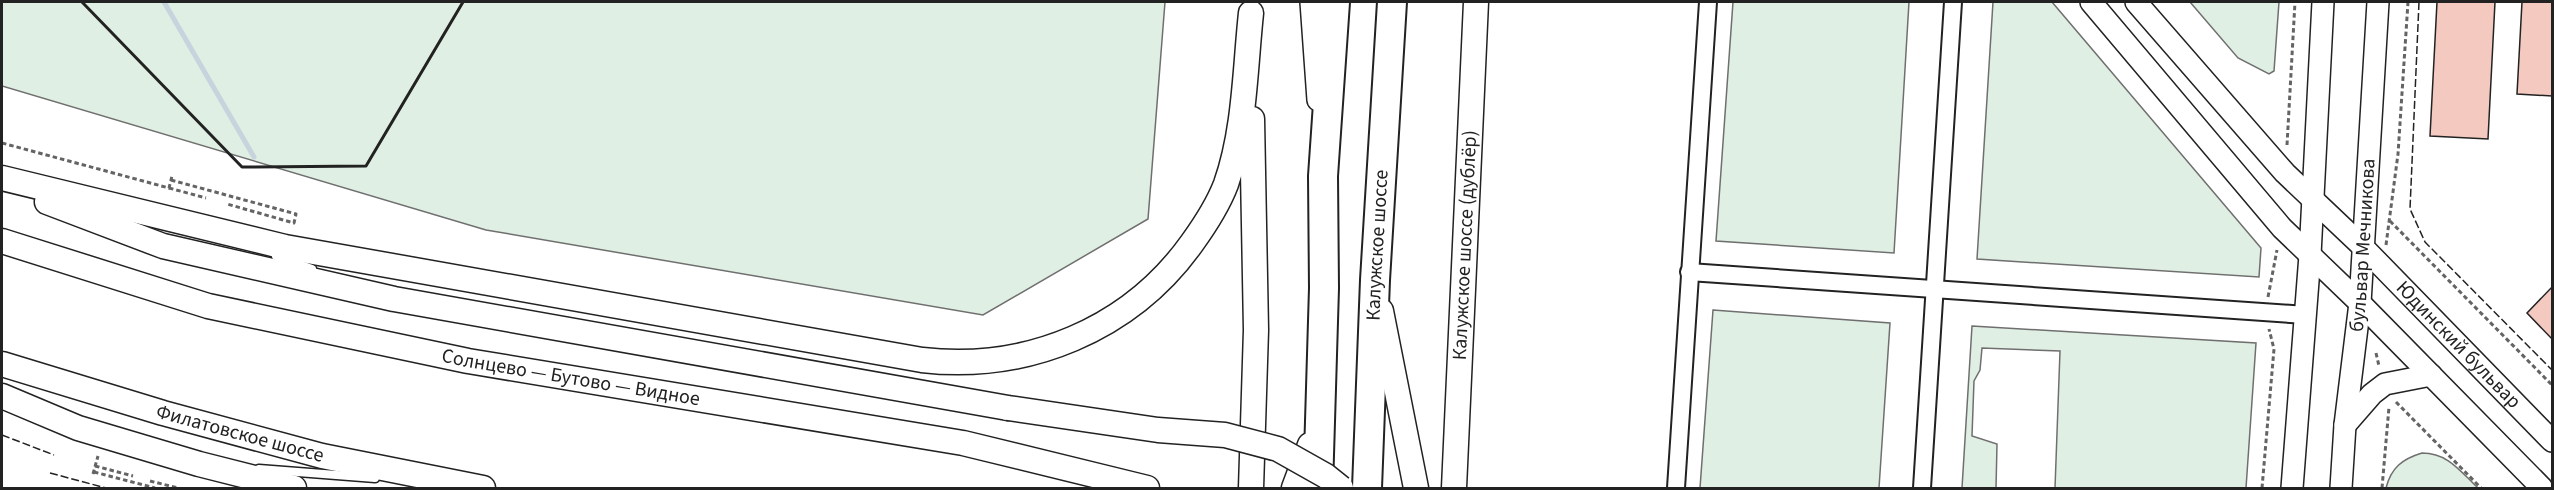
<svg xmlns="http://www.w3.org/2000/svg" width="2554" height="490" font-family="'Source Sans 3',sans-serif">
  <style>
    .green { fill: #e0efe3; stroke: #6f6f6f; stroke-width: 1.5 }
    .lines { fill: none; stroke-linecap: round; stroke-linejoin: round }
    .stream { stroke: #c7d3dd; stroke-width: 5 }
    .building { fill: #f3c9c0; stroke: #222; stroke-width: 1.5 }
    .service-casing { stroke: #222; stroke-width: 11 }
    .minor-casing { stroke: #222; stroke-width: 20 }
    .tertiary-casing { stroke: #222; stroke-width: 24 }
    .secondary-casing { stroke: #222; stroke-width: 27 }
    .trunk-casing { stroke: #222; stroke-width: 32 }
    .path { stroke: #646464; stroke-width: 3; stroke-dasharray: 4.5 3; stroke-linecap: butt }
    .service { stroke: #fff; stroke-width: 8 }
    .minor { stroke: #fff; stroke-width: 16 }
    .tertiary { stroke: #fff; stroke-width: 21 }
    .secondary { stroke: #fff; stroke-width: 24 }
    .trunk { stroke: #fff; stroke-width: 28 }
    .secondary-bridge-casing { stroke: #222; stroke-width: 27; stroke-linecap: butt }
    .secondary-bridge { stroke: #fff; stroke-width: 24 }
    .fence { stroke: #222; stroke-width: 1.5; stroke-dasharray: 8 3; stroke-linecap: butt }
    .wall { stroke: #222; stroke-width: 3 }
    .labels { text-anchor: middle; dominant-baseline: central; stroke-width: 4.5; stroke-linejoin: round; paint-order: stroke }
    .street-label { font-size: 20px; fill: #222; stroke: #fff }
  </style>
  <rect width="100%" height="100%" fill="#fff"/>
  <g class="green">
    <polygon points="2,2 1165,2 1148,219 983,315 486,230 2,86"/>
    <polygon points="1733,2 1909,2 1894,253 1716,241"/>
    <polygon points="1993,2 2052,2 2261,248 2259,277 1977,259"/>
    <polygon points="2190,2 2279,2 2274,71 2269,74 2238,58"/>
    <polygon points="1713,310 1890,323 1879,488 1700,488"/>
    <polygon points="1972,326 2256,343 2246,488 2055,488 2060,351 1982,348 1980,370 1974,381 1972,436 1997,444 1996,488 1962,488"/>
    <path d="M2422 453C2448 453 2460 471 2478 488H2386C2391 468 2402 459 2422 453Z"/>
  </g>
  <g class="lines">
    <polyline class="stream" points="164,2 254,157"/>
  </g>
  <g class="building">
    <polygon points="2437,2 2495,2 2488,139 2430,136"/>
    <polygon points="2522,2 2552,2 2552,96 2517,94"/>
    <polygon points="2552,287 2552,339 2527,313"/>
  </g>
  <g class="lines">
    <defs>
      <g id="service">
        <polyline points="276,256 312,269"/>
        <polyline points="259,469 375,478"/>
      </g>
      <g id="minor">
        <polyline points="1689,272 2306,315"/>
        <polyline points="1676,488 1708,2"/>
        <polyline points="1922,488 1953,2"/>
      </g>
      <g id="tertiary">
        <polyline points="1311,2 1318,100"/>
        <polyline points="2091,2 2282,228 2360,303 2542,488"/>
        <path id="s1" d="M2136 2 2285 173 2362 246 2552 441"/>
        <polyline points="2345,425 2372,394 2385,384 2431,375"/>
        <polyline points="2292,488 2310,255 2323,2"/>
        <path id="s2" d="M2341 488 2345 425 2360 303 2378 2"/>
      </g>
      <g id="secondary">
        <path d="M2 178 285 247 922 360C1027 372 1130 330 1192 243 1205 225 1218 205 1226 184 1245 130 1245 69 1251 13"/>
        <polyline points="47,202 163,246 394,299 1008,408"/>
        <path id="s3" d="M2 241 208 306 468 361 963 443 1147 488"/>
        <polyline points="1381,311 1416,488"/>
        <path id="s4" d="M2 364 163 413 322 456 483 488"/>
        <polyline points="2,396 78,428 199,464 294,488"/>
        <polyline points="1251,488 1256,330 1252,119"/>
        <polyline points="1294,488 1310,445"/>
        <path id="s5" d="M1454 488 1476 2"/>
      </g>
      <g id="trunk">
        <polyline points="1318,488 1324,288 1323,176 1335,2"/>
        <path id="s6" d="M1367 488 1375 280 1392 2"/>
      </g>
    </defs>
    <use href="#service" class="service-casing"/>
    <use href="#minor" class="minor-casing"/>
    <use href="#tertiary" class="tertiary-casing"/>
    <use href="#secondary" class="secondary-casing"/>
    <use href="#trunk" class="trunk-casing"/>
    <g class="path">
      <polyline points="2,143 169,188 172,176"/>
      <polyline points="2287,145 2295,2"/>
      <polyline points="171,180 296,214 294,223 227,204"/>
      <polyline points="169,188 206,198"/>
      <polyline points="2390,221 2552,385"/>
      <polyline points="2386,245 2398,154 2408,2"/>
      <polyline points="2268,297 2277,250"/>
      <polyline points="2376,353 2379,366"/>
      <polyline points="2396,402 2481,488"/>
      <polyline points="95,466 133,476"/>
      <polyline points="94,472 155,488"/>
      <polyline points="93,474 98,456"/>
      <polyline points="150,481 178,488"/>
      <polyline points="2262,488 2274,349 2269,329"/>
      <polyline points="2382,488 2389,407"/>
    </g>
    <use href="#service" class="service"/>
    <use href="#minor" class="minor"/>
    <use href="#tertiary" class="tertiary"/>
    <use href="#secondary" class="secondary"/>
    <use href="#trunk" class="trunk"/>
    <defs>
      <polyline id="secondary-bridge" points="1008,408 1158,430 1225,435 1278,449 1326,476 1341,488"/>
    </defs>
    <use href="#secondary-bridge" class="secondary-bridge-casing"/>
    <use href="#secondary-bridge" class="secondary-bridge"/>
    <g class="fence">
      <polyline points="2419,2 2410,209 2425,242 2552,370"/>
      <polyline points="2,435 54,455"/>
      <polyline points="50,473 106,488"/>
    </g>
    <polyline class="wall" points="82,2 242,167 366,166 463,2"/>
  </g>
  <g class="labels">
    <g class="street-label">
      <text stroke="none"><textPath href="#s6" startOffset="243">Калужское шоссе</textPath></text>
      <text stroke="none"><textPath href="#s5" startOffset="243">Калужское шоссе (дублёр)</textPath></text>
      <text stroke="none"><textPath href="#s2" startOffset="244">бульвар Мечникова</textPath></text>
      <text stroke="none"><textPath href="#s1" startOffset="471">Юдинский бульвар</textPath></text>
      <text stroke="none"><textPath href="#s3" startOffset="586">Солнцево — Бутово — Видное</textPath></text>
      <text stroke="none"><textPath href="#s4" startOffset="248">Филатовское шоссе</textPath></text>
    </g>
  </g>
  <rect width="2554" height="490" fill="none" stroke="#222222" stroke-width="6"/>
</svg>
